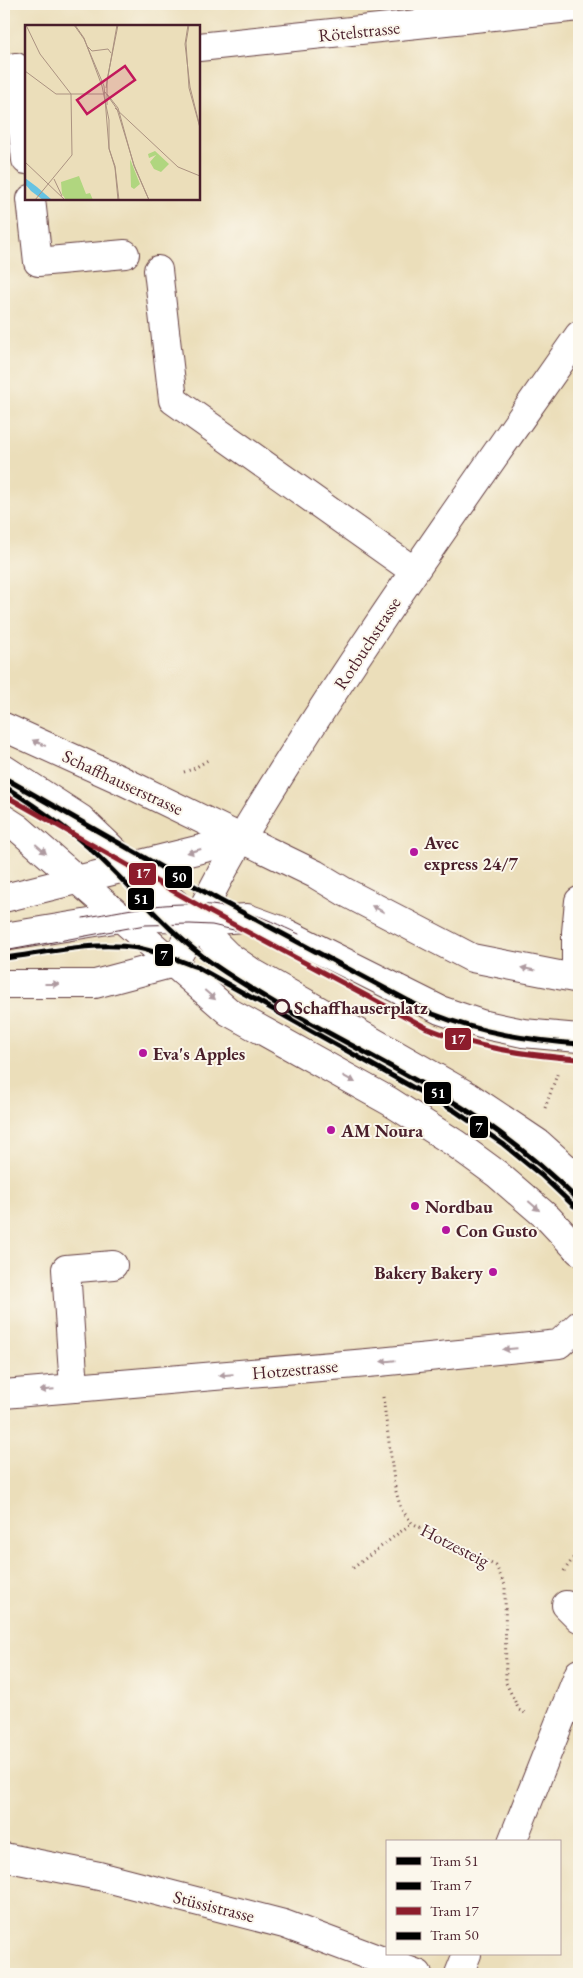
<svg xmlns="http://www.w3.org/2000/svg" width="583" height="1978" font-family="'EB Garamond',serif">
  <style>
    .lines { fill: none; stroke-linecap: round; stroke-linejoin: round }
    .minor-casing { stroke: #623c40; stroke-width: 30 }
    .path { stroke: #623c40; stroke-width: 3; stroke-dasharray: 1 4; stroke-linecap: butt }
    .minor { stroke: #fff; stroke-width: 28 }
    .tram { stroke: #4a1f2b; stroke-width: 1 }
    .tram-1-casing { stroke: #fbf7ec; stroke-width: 9 }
    .tram-2-casing { stroke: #fbf7ec; stroke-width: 9 }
    .tram-3-casing { stroke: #fbf7ec; stroke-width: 9 }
    .tram-4-casing { stroke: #fbf7ec; stroke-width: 9 }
    .tram-1 { stroke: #000; stroke-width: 5 }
    .tram-2 { stroke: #000; stroke-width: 5 }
    .tram-3 { stroke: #8d1d2c; stroke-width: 5 }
    .tram-4 { stroke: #000; stroke-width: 5 }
    .oneway { fill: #ae9aa0 }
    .poi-dot { fill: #b5179e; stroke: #fbf7ec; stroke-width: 2 }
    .stop-dot { fill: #fbf7ec; stroke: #4a1f2b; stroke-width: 2.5 }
    .labels { text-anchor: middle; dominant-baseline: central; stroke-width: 4; stroke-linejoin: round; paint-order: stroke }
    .street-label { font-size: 18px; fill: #4a1f2b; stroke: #fbf7ec }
    .poi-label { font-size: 18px; font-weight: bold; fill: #4a1f2b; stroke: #fbf7ec; text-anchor: start }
    .stop-label { font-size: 18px; font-weight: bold; fill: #4a1f2b; stroke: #fbf7ec; text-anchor: start }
    .inset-road { fill: none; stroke: #ab9281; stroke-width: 1 }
    .view { fill: #c2185b; fill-opacity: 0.15; stroke: #c2185b; stroke-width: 2.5 }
    .inset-edge { fill: none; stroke: #4a1f2b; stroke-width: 2.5 }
    .line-badge { stroke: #fbf7ec; stroke-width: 2 }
    .badge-label { font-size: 14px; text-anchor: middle; font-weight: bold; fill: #fff }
  </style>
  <rect width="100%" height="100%" fill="#fbf7ec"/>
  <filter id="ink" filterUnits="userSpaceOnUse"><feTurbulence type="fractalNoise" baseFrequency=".02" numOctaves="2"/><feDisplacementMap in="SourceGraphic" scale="10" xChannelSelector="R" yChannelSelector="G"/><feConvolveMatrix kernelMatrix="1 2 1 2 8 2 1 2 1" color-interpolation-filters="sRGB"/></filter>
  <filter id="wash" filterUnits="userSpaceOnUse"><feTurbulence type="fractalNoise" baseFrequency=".0096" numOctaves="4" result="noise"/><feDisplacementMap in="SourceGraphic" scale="20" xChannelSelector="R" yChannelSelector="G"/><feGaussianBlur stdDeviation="1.12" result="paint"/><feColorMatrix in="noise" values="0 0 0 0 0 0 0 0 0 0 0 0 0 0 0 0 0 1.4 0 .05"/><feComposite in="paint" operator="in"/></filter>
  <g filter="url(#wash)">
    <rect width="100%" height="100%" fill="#ebdeba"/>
  </g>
  <g filter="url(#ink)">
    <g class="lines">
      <defs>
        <g id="minor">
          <polyline points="199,47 579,7"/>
          <polyline points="16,67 26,160"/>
          <polyline points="31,199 38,262 125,254"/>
          <polyline points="158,270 173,400 414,571"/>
          <polyline points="4,727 121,780 315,874 345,892 472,958 579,979"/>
          <polyline points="4,769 81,819 131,867 197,921 210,938 227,955 253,973 468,1096 538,1143 579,1180"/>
          <polyline points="4,819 18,828 229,1012 389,1101 456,1144 497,1174 548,1218 579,1251"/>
          <polyline points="4,898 241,839"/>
          <polyline points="4,937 120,918 166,917 197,921 247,918 280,930 440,1010 481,1024 523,1033 579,1038"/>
          <path d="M174 963C197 922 217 878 242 837 346 664 464 500 579 335"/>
          <polyline points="576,978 576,932 579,901"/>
          <polyline points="4,984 95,984 174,963"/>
          <polyline points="74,1388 66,1269 113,1265"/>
          <polyline points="4,1394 379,1362 559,1344 579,1325"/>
          <polyline points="566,1605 579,1618"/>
          <polyline points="512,1842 579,1673"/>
          <polyline points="4,1857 99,1876 284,1924 418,1974"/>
          <polyline points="459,1974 467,1954"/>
        </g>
      </defs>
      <use href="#minor" class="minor-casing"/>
      <g class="path">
        <polyline points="184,772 193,769 208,760"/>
        <polyline points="545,1108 558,1072"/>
        <polyline points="383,1397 395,1488 401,1509 412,1523 496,1566 505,1585 506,1683 519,1710 527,1714"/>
        <polyline points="353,1568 412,1523"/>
        <polyline points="564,1571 579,1550"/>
      </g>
      <use href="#minor" class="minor"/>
      <g class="tram">
        <path d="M83 918C136 908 189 896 243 911 262 916 281 926 299 934"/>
        <polyline points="10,950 145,925 190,924 212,925 251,934 293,951"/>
      </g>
      <defs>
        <path id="tram-1" d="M4 786C37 807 69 829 98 856 136 892 169 933 213 964 290 1017 378 1056 458 1105 503 1132 542 1165 579 1201"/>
        <path id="tram-2" d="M5 958C49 952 94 941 138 948 159 952 178 960 197 967L455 1111 503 1144 541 1175 574 1206"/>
        <path id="tram-3" d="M4 795 212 913 427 1028C476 1048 526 1055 578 1059"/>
        <path id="tram-4" d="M8 780 219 900 433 1014C481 1033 528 1040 579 1044"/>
      </defs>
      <use href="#tram-1" class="tram-1-casing"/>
      <use href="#tram-2" class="tram-2-casing"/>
      <use href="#tram-3" class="tram-3-casing"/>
      <use href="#tram-4" class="tram-4-casing"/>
      <use href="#tram-1" class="tram-1"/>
      <use href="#tram-2" class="tram-2"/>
      <use href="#tram-3" class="tram-3"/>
      <use href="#tram-4" class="tram-4"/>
    </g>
    <defs><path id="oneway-solid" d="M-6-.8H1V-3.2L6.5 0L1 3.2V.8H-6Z" transform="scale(1.25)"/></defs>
    <g class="oneway">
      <use href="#oneway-solid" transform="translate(39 743) rotate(-156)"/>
      <use href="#oneway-solid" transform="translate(41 849) rotate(41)"/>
      <use href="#oneway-solid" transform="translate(194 851) rotate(165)"/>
      <use href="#oneway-solid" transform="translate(378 909) rotate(-152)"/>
      <use href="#oneway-solid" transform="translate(528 969) rotate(-169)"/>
      <use href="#oneway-solid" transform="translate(52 984)"/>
      <use href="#oneway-solid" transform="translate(210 995) rotate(41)"/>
      <use href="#oneway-solid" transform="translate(349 1079) rotate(29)"/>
      <use href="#oneway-solid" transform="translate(534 1206) rotate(41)"/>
      <use href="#oneway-solid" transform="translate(510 1349) rotate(175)"/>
      <use href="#oneway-solid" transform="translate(388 1361) rotate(174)"/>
      <use href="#oneway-solid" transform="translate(226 1375) rotate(175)"/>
      <use href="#oneway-solid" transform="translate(47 1390) rotate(175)"/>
    </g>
  </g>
  <g class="poi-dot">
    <circle cx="414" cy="852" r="5"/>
    <circle cx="143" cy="1053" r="5"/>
    <circle cx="331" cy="1130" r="5"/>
    <circle cx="415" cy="1206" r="5"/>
    <circle cx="446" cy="1230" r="5"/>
    <circle cx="493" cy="1272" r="5"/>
  </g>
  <circle class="stop-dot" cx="282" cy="1007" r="7"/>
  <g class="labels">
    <g class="street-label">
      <text transform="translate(359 31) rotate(-6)">Rötelstrasse</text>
      <text transform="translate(367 643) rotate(-57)">Rotbuchstrasse</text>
      <text transform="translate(123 782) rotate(25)">Schaffhauserstrasse</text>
      <text transform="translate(295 1369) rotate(-5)">Hotzestrasse</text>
      <text transform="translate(455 1545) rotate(27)">Hotzesteig</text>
      <text transform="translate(214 1906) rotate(14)">Stüssistrasse</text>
    </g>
    <g class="poi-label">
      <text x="424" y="842">Avec<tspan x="424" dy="21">express 24/7</tspan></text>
      <text x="153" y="1053">Eva's Apples</text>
      <text x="341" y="1130">AM Noura</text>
      <text x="425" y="1206">Nordbau</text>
      <text x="456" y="1230">Con Gusto</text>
      <text x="483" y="1272" text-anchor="end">Bakery Bakery</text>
    </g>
    <g class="stop-label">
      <text x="294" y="1007">Schaffhauserplatz</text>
    </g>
  </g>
  <g transform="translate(25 25)">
    <rect width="175" height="175" fill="#ebdeba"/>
    <path d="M130 126 144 139 136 147 129 144 125 137 131 130 124 133 123 129ZM105 134 115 159 109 164 106 162ZM54 151 61 169 65 168 68 175H41L37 169 36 157Z" fill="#b0d67f"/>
    <path d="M0 153 12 162 27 175H18L6 166 0 159Z" fill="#65c3e3"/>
    <path class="inset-road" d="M1 0 15 29 46 69M49 0 59 14 79 61 84 123 90 143 93 175M50 0 59 13 77 61 84 95V124L90 141M163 0 160 19 165 62 175 102M164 0 161 18 164 63 175 103M63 22 67 26 83 24 86 28M0 46 31 69H79M81 63 92 0M80 67 92 84 109 140 124 175M82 69 93 83 109 141 124 175M82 80V55L93 0M90 83 153 142 175 151M0 137 40 175M90 141 94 175M29 154 37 171M10 175 47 130 46 69"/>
    <path class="view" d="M100 41 110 55 62 89 52 75Z"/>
    <rect width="175" height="175" class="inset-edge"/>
  </g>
  <g class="line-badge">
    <rect x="128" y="862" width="29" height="24" rx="5" fill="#8d1d2c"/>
    <rect x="164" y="865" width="29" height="24" rx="5" fill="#000"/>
    <rect x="127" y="887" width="28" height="24" rx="5" fill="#000"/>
    <rect x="154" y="943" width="20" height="24" rx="5" fill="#000"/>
    <rect x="444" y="1027" width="28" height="24" rx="5" fill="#8d1d2c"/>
    <rect x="423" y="1081" width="29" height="24" rx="5" fill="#000"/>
    <rect x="469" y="1115" width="20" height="24" rx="5" fill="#000"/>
  </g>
  <g class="badge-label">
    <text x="143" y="878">17</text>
    <text x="179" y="882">50</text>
    <text x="141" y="904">51</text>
    <text x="164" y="960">7</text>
    <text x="458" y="1044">17</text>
    <text x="438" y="1098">51</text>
    <text x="479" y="1132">7</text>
  </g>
  <rect width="583" height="1978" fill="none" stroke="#fbf7ec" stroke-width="20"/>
  <rect x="386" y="1840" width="175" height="115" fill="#fbf7ec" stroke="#b4a19f"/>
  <rect x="396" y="1857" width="25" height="8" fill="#000000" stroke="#b4a19f"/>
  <text x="430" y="1866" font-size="15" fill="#4a1f2b">Tram 51</text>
  <rect x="396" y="1882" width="25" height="8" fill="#000000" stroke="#b4a19f"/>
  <text x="430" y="1890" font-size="15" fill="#4a1f2b">Tram 7</text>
  <rect x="396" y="1907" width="25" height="8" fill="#8d1d2c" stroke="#b4a19f"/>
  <text x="430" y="1916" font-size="15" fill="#4a1f2b">Tram 17</text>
  <rect x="396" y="1932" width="25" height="8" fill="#000000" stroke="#b4a19f"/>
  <text x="430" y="1940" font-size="15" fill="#4a1f2b">Tram 50</text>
</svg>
